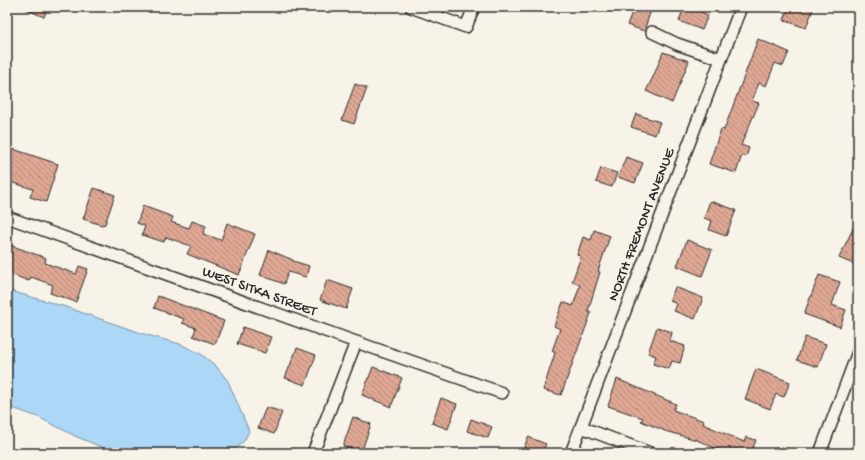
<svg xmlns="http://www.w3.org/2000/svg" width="865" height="460" font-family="'Gochi Hand',sans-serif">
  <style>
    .water { fill: #acd7f7; stroke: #7892a5 }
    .building { fill: url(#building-back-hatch); stroke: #2b2b2b }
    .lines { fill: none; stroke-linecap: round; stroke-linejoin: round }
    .minor-casing { stroke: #2b2b2b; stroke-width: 14 }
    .minor { stroke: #f7f3e8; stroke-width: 11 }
    .labels { text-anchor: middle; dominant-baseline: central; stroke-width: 3.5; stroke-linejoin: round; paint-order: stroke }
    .street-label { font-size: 15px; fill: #2b2b2b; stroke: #f7f3e8 }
  </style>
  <defs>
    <pattern id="building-back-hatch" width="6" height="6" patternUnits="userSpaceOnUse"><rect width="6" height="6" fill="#dea894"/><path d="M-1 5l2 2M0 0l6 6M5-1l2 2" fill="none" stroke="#b48979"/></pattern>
  </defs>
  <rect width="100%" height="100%" fill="#f7f3e8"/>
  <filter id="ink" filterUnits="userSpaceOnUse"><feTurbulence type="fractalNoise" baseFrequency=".025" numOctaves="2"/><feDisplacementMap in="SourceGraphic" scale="8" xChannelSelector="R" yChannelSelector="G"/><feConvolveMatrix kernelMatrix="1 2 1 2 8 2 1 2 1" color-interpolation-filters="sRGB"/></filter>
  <g filter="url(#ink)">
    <polygon class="water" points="7,290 66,307 144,334 180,344 201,354 216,366 228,381 249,431 244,441 235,449 214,453 128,453 101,447 75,436 38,417 7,406"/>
    <g class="building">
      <polygon points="21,7 48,7 44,17"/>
      <polygon points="634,7 652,7 644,31 627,25"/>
      <polygon points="684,7 689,7 708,15 702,30 679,21"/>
      <polygon points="789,7 806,7 813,9 806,28 784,20"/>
      <polygon points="758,39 789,52 783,66 775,63 766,86 759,83 752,101 759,103 741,145 749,148 746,157 742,155 736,173 709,164 721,129 724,130"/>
      <polygon points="663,52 689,61 672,103 646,91 654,75"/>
      <polygon points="355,84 367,88 354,124 342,120"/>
      <polygon points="636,114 660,122 655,135 631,127"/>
      <polygon points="7,147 58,164 46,202 30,197 33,189 7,181"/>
      <polygon points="626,157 643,163 635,183 618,177"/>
      <polygon points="601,168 617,173 612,187 596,182"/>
      <polygon points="94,188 115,195 105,224 102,225 83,219"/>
      <polygon points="710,201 736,210 726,236 709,230 712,221 704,218"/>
      <polygon points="143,206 173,217 171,222 189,228 192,221 206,226 203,234 221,240 227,223 255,234 239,275 187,254 191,246 166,237 164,242 142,235 145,226 137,223"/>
      <polygon points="858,218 858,266 839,258"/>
      <polygon points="594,230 610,236 598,271 600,272 588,311 591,313 561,395 543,390 555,353 552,351 560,329 554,326 563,302 573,306 580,285 572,282 581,256 577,255 583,237 591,240"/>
      <polygon points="687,240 712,250 702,276 677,266"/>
      <polygon points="7,244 46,258 45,263 76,274 79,266 88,269 76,302 50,293 53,285 31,277 29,281 7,273"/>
      <polygon points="269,250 293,260 293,261 309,266 306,277 288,272 284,284 260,275"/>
      <polygon points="819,275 840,282 832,305 846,310 840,327 804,314"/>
      <polygon points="327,280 353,289 346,309 320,300"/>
      <polygon points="675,287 703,298 695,319 674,311 677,304 670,301"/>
      <polygon points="158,296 224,321 215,344 193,336 196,328 182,323 184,319 154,308"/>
      <polygon points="243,327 271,337 265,353 237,344"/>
      <polygon points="657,327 672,332 670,341 685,346 680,363 672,361 669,369 653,364 656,356 648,353"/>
      <polygon points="805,337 826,344 818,367 797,360"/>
      <polygon points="297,348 316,355 305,385 285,378"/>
      <polygon points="373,367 402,378 391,407 362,395"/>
      <polygon points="756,369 790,382 784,397 776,394 770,409 745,399"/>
      <polygon points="617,379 676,404 673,410 704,421 703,424 744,442 746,437 756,440 751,453 726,453 697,440 665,431 641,421 643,418 608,406"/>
      <polygon points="441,398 457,404 448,429 432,423"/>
      <polygon points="266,407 282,412 274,434 258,428"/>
      <polygon points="353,417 371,424 361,453 343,446"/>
      <polygon points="471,419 492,427 488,438 467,431"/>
      <polygon points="528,437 546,444 542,453 522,453"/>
    </g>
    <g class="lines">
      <defs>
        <g id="minor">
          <polyline points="411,7 466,27 474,7"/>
          <polyline points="652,32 677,44 721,59"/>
          <polyline points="7,217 356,342 502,393"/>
          <polyline points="581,427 650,453"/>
          <polyline points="313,453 356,342"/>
          <polyline points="571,453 741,7"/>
          <polyline points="820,453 858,352"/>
        </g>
      </defs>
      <use href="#minor" class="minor-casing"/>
      <use href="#minor" class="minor"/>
    </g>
  </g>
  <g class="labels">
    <g class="street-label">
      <text transform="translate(642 225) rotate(-69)">NORTH FREMONT AVENUE</text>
      <text transform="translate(259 292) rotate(20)">WEST SITKA STREET</text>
    </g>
  </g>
  <rect width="865" height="460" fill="none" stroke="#f7f3e8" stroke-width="24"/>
  <rect x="12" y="12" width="841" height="436" fill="none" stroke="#2b2b2b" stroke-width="1.5" filter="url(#ink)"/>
</svg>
